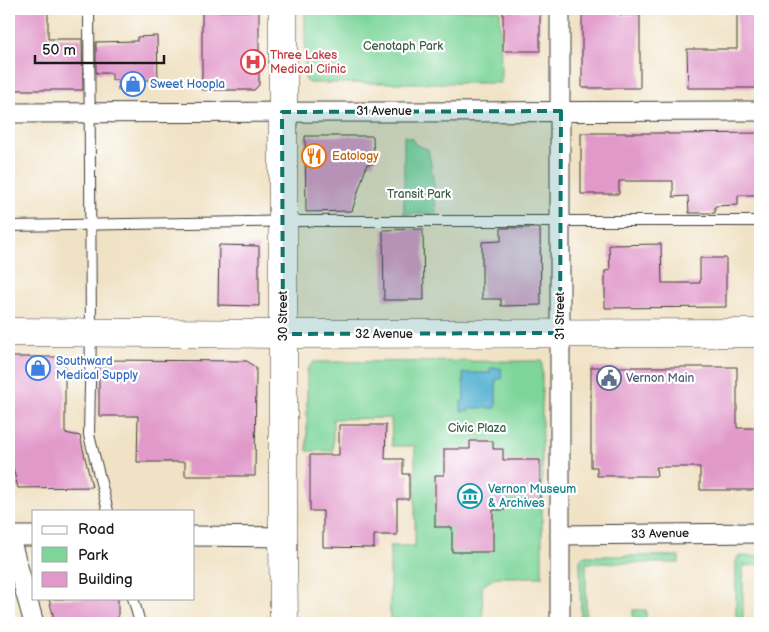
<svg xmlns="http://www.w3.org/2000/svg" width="769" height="632" font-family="'Balsamiq Sans',sans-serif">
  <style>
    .green { fill: #7dd59a; stroke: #4c785b }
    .water { fill: #55b1d3; stroke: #386678 }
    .building { fill: #e199ca }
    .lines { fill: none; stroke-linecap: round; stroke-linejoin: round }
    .lane-casing { stroke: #3c3a35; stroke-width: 12 }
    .street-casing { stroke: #3c3a35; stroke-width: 21 }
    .secondary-casing { stroke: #3c3a35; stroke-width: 29 }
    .lane { stroke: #fff; stroke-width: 10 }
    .street { stroke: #fff; stroke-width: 19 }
    .secondary { stroke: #fff; stroke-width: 28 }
    .marked { fill: #0f766e; fill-opacity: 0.2; stroke: #0f766e; stroke-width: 4; stroke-dasharray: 10 6; stroke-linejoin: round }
    .labels { text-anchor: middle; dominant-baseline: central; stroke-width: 4.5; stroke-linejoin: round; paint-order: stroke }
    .park-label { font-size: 12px; fill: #3e5d48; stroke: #fff }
    .health-label { font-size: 12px; fill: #be3a42; stroke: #fff; text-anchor: start }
    .shop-label { font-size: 12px; fill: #366cbe; stroke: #fff; text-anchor: start }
    .street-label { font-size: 12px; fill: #1c1c1c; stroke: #fff }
    .food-label { font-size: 12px; fill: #c56008; stroke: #fff; text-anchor: start }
    .service-label { font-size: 12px; fill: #4e5e75; stroke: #fff; text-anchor: start }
    .culture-label { font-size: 12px; fill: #0d838f; stroke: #fff; text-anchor: start }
  </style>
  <rect width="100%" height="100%" fill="#fff"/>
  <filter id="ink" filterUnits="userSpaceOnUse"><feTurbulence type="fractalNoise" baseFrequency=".02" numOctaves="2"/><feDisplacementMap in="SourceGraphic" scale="10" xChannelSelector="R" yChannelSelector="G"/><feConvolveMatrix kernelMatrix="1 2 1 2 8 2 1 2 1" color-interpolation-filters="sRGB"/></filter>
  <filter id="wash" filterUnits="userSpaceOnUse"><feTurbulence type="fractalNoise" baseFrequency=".0096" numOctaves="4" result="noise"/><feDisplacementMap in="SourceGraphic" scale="20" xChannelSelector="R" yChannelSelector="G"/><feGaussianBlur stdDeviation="1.12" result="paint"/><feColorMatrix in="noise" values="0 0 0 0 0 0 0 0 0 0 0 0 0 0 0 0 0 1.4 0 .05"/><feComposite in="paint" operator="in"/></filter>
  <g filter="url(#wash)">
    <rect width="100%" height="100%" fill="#f0e2c5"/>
    <g class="green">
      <polygon points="305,10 500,10 501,83 309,83 306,81 305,77"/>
      <path d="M404 136 411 138 416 145 428 149C433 171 435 192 436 214H404Z"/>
      <polygon points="542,361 542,577 496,577 482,586 483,623 390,623 390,546 415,546 415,446 392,446 391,418 333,419 333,451 307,451 307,369 314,362"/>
      <polygon points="583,556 679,556 679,563 586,563 586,623 581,623 580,559"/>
      <polygon points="738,556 760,556 760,565 743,566 743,623 736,623 736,562"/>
      <rect x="633" y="610" width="13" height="13"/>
    </g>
    <polygon class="water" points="490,368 501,368 502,379 496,379 496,408 470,408 469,411 461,411 461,401 464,401 463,373 490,373"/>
    <g id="blocks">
      <g class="building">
        <polygon points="9,9 48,9 48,39 82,39 83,90 9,90"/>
        <polygon points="202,11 259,11 259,85 254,90 202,90"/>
        <rect x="503" y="11" width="37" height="40"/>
        <polygon points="737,11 760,11 760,88 688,88 687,49 737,49"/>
        <polygon points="582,12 620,12 620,15 640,15 640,88 582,88"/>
        <polygon points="157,36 158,80 138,80 138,90 118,90 118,80 112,80 112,73 96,73 96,42 137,41 137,37"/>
        <polygon points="581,133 668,133 668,134 760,133 760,195 738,195 738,205 715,206 715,213 689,213 688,196 673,197 673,181 619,181 619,194 581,194"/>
        <polygon points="305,136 373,136 374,164 367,164 352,211 306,212"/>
        <polygon points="501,228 540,228 541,305 501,306 501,299 482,299 482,242 501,241"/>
        <polygon points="423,229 424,300 384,300 383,230"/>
        <polygon points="661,244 662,283 700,283 700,258 726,258 726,307 605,308 605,271 610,270 609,245"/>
        <polygon points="219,245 259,246 259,306 218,305"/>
        <polygon points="9,357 65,357 65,433 80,436 92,487 18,488 9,452"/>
        <polygon points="99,360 247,361 256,368 255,476 185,476 185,462 137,462 138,416 99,416"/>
        <polygon points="591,367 737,367 737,428 760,428 760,490 700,490 700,467 656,467 657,476 597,476 597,467 591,467"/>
        <polygon points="339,425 386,425 385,459 403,459 403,474 409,474 409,499 397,499 397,535 374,535 374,548 323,547 323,511 310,511 310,455 339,455"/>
        <polygon points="470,441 493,441 493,449 503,449 503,460 540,460 540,499 505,499 505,510 493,510 493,552 452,552 452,527 435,527 435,475 444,475 444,449 470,449"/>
        <polygon points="118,598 118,623 55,623 49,599"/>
      </g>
    </g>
  </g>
  <g filter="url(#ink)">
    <use href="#blocks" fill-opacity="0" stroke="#3c3a35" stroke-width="1"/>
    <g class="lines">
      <defs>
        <g id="lane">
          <polyline points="89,9 91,332 89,435 108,511"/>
          <polyline points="9,226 303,221 760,221"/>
          <polyline points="133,598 140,623"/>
        </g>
        <g id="street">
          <polyline points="9,113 760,111"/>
          <polyline points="9,535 34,623"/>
          <polyline points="560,535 760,533"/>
          <polyline points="9,536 34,536"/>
          <polyline points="194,536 283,537"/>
          <polyline points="560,623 560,9"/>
        </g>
        <g id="secondary">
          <polyline points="283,9 283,537 284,623"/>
          <polyline points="9,332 283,334 760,333"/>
        </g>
      </defs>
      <use href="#lane" class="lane-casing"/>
      <use href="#street" class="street-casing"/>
      <use href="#secondary" class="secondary-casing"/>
      <use href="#lane" class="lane"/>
      <use href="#street" class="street"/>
      <use href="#secondary" class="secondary"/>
    </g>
  </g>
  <path class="marked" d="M561 111 560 333 283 334 282 112Z"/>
  <defs>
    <symbol id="hospital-ring" viewBox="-11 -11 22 22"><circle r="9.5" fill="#fff" stroke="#e0444e" stroke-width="1.5"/><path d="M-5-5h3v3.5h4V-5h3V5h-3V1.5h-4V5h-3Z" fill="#e0444e"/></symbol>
    <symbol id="shop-ring" viewBox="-11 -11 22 22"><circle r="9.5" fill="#fff" stroke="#3f7fe0" stroke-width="1.5"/><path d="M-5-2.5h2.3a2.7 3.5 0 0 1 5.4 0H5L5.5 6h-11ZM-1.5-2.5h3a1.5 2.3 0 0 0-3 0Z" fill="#3f7fe0"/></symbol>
    <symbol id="restaurant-ring" viewBox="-11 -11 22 22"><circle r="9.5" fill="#fff" stroke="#e8710a" stroke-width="1.5"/><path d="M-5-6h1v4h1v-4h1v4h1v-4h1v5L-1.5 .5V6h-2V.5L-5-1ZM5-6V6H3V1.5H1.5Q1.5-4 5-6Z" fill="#e8710a"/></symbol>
    <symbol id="civic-ring" viewBox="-11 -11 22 22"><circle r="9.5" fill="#fff" stroke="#5c6f8a" stroke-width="1.5"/><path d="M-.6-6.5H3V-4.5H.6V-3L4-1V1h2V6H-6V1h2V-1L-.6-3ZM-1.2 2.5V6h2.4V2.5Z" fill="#5c6f8a"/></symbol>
    <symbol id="museum-ring" viewBox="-11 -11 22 22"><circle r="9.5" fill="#fff" stroke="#0f9aa8" stroke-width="1.5"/><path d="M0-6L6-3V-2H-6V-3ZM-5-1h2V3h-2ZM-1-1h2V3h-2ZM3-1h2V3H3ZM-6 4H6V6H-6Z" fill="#0f9aa8"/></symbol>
  </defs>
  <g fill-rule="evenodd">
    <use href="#hospital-ring" x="239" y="48" width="28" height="28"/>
    <use href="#shop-ring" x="119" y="70" width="28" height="28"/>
    <use href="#restaurant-ring" x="300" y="142" width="28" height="28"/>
    <use href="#shop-ring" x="24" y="354" width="28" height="28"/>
    <use href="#civic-ring" x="595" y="364" width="28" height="28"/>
    <use href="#museum-ring" x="456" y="482" width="28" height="28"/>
  </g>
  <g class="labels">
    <g class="park-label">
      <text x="403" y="46">Cenotaph Park</text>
      <text x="419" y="194">Transit Park</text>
      <text x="477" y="428">Civic Plaza</text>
    </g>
    <g class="health-label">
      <text x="270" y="55">Three Lakes<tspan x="270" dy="14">Medical Clinic</tspan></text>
    </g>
    <g class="shop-label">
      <text x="150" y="84">Sweet Hoopla</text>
      <text x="56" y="361">Southward<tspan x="56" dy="14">Medical Supply</tspan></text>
    </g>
    <g class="street-label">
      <text x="384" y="111">31 Avenue</text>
      <text transform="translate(283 316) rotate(-90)">30 Street</text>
      <text transform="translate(560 316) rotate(-90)">31 Street</text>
      <text x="384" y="334">32 Avenue</text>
      <text transform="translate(660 534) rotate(-1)">33 Avenue</text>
    </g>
    <g class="food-label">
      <text x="332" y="156">Eatology</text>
    </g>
    <g class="service-label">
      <text x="626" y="378">Vernon Main</text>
    </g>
    <g class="culture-label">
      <text x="488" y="489">Vernon Museum<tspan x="488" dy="14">&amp; Archives</tspan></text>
    </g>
  </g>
  <rect width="769" height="632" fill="none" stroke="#fff" stroke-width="30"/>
  <rect x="32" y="510" width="162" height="90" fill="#ffffff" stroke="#a4a4a4"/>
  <rect x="42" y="526" width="25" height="8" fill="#ffffff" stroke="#a4a4a4"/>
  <text x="78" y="534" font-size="15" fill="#1c1c1c">Road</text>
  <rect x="42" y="547" width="25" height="15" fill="#7dd59a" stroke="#a4a4a4"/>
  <text x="78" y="560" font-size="15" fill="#1c1c1c">Park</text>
  <rect x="42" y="572" width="25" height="15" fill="#e199ca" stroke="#a4a4a4"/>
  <text x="78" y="584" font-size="15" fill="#1c1c1c">Building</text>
  <path d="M35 55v8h129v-8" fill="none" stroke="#1c1c1c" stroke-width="2.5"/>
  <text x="42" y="55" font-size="15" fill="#1c1c1c" stroke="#ffffff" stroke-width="4" paint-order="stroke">50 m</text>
</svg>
